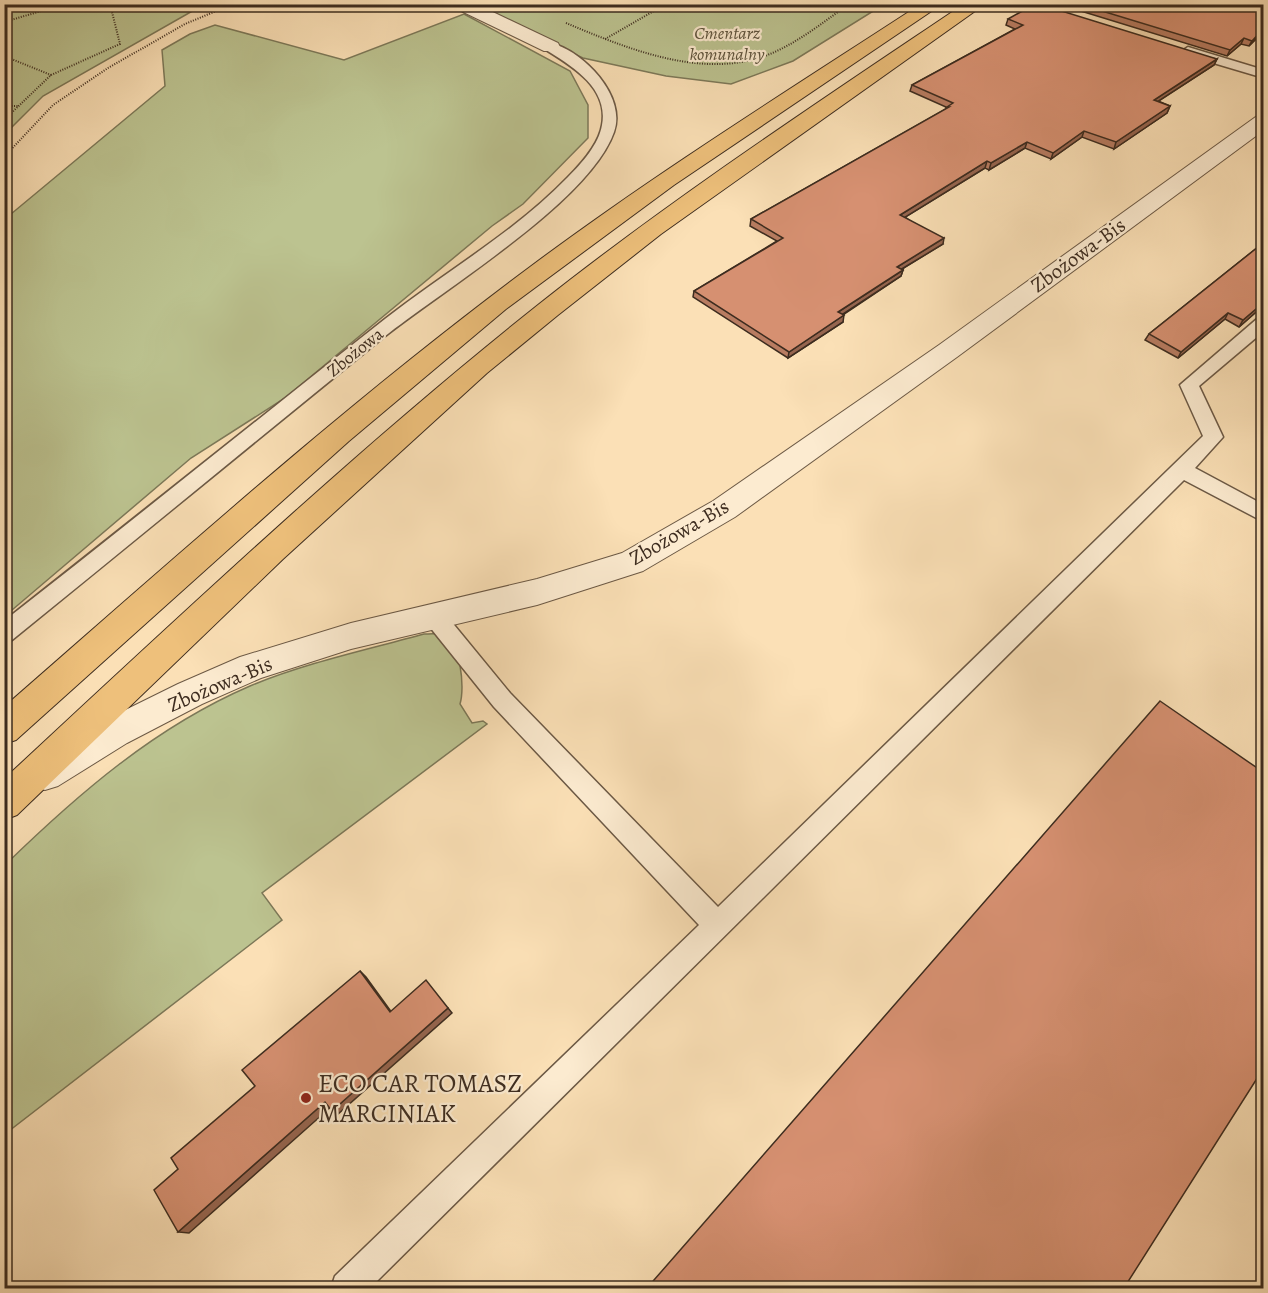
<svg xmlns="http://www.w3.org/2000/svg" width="1268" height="1293" font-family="Alegreya,serif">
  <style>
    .green { fill: #bcc390; stroke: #7c7858; stroke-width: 1.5 }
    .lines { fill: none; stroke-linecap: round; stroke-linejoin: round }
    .lane-casing { stroke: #6c5945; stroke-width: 3 }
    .street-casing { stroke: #6c5945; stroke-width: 2 }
    .primary-casing { stroke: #3d2c1f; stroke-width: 2 }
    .path { stroke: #3d2c1f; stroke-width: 2; stroke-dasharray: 1 1.5; stroke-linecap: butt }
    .lane { fill: #fcebd0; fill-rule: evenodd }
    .street { fill: #fcebd0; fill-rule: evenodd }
    .primary { fill: #eec07b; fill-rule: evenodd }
    .wall { fill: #b87c61; stroke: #3d2c1f; stroke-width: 1.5 }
    .shaded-wall { fill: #96654f; stroke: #3d2c1f; stroke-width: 1.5 }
    .building { fill: #d69071; stroke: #3d2c1f; stroke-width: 1.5 }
    .poi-dot { fill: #8f2418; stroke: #fcebd0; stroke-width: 2 }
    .labels { text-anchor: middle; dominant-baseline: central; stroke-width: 4.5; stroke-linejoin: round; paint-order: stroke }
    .far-park-label { font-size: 18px; font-style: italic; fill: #5d523b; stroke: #fcebd0 }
    .far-street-label { font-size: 18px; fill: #3d2c1f; stroke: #fcebd0 }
    .street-label { font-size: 21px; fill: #3d2c1f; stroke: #fcebd0 }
    .near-poi-label { font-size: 26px; fill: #3d2c1f; stroke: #fcebd0; text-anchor: start }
  </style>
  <rect width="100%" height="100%" fill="#fbe0b6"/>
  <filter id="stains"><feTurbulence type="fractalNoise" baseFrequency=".00333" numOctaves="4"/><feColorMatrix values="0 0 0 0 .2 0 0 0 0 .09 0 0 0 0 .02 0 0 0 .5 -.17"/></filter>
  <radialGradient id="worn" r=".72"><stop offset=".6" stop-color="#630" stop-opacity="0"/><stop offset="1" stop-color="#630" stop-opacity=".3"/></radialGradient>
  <g class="green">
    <polygon points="5,4 203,4 203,5 43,96 5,134"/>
    <polygon points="465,5 883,5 793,61 731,84 666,76 583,58"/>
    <polygon points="464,14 570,71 588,105 588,138 523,204 492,226 285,398 191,458 5,616 5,219 165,86 162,50 190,34 215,25 344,60"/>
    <path d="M424 634C429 634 438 633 443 635 461 643 465 688 460 704L472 723 483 721 487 724 262 893 282 920 5 1134V865C78 794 155 727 250 686 305 663 366 650 424 634Z"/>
  </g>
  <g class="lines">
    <defs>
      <g id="lane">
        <path d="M551 43C583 51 627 96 614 132 590 201 444 289 384 337 260 437 136 540 12 640L4 643V621C132 521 258 419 385 319 446 271 514 233 568 177 582 163 599 144 602 125 609 88 572 66 546 50L545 47Z"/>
        <polygon points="1188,47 1264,70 1264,78 1183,54 1182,51"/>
        <polygon points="1264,317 1264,331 1199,386 1223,437 1195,468 1264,505 1264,522 1184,480 370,1288 331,1288 335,1276 699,925 494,707 425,621 422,615 425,609 433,606 441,609 510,693 718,907 1203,436 1180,385 1258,318"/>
      </g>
      <g id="street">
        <polygon points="453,4 476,4 558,43 560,47 558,51 544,51 455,8"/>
        <polygon points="1264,114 1264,130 957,357 735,517 643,571 537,605 351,649 261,678 202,704 127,743 58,786 45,790 32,786 27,774 32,762 103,721 178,684 240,657 351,623 537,579 622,553 713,501 939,345 1257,116"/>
      </g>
      <g id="primary">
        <path d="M921 4H942L674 185 506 309 349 441 16 740 4 744V707C176 557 347 403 530 267 656 173 789 90 921 4Z"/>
        <path d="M964 4H985L661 234 558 315 487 373 283 559 17 815 4 820V779C179 617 352 453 538 305 674 197 820 101 964 4Z"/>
      </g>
    </defs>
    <use href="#lane" class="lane-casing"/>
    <use href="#street" class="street-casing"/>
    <use href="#primary" class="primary-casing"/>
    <g class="path">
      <polyline points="4,22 65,4"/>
      <path d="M566 23C626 48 697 78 762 57 794 46 822 23 849 4"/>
      <polyline points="605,39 666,4"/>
      <polyline points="4,56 51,75"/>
      <polyline points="4,106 18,106"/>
      <polyline points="4,120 51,75 120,44 110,4"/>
      <polyline points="4,157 53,105 108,68 185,24 233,4"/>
    </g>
    <use href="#lane" class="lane"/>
    <use href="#street" class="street"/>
    <use href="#primary" class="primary"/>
  </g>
  <g class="wall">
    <polygon points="1058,4 1237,4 1263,32 1249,46 1241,44 1227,56"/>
    <polygon points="1008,19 1217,59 1214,65 1158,101 1170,106 1167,113 1114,149 1082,137 1051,159 1025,148 989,170 985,168 905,217 943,244 902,269 903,270 901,276 843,315 843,322 788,358 693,297 694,291 777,241 750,226 751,219 946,109 946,107 910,91 912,85 1015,29 1006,25"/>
    <polygon points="1263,243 1263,306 1239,327 1225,319 1178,358 1145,340 1149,334"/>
  </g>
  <g class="shaded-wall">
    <polygon points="1263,29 1263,32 1249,46 1252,41"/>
    <polygon points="1244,38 1241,44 1227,56 1230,50"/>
    <polygon points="1217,59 1214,65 1151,106 1154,100"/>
    <polygon points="1170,106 1167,113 1114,149 1116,142"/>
    <polygon points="1084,131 1082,137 1051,159 1053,153"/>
    <polygon points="1027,142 1025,148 989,170 991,163"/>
    <polygon points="987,161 985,168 899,221 900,215"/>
    <polygon points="944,238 943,244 895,273 897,267"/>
    <polygon points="903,270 901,276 837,318 838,312"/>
    <polygon points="1263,303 1263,306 1239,327 1243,320"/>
    <polygon points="1228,313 1225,319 1178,358 1181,352"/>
    <polygon points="844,315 843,322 788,358 789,352"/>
    <polygon points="360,971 366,977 395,1017 390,1012"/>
    <polygon points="448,1008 452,1013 338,1114 332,1111"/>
    <polygon points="325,1102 332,1106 189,1233 178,1232"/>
  </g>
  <g class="building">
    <polygon points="1035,4 1039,4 1217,59 1154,100 1170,106 1116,142 1084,131 1053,153 1027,142 991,163 987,161 900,215 944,238 897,267 903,270 838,312 844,315 789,352 694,291 783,238 751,219 949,107 947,107 953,103 912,85 1023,25 1008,19"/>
    <polygon points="1079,4 1237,4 1263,12 1263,29 1252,41 1244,38 1230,50"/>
    <polygon points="1263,243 1263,303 1243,320 1228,313 1181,352 1149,334"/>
    <polygon points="1160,701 1263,772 1263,1069 1124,1288 647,1288"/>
    <polygon points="360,971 390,1012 426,980 448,1008 332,1111 325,1102 178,1232 154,1190 178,1169 171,1158 255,1086 242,1070"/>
  </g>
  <circle class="poi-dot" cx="306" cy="1098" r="6"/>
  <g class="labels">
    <g class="far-park-label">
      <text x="727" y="33">Cmentarz<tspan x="727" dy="21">komunalny</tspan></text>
    </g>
    <g class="far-street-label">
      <text transform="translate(355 352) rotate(-39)">Zbożowa</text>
    </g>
    <g class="street-label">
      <text transform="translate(1078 255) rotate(-36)">Zbożowa-Bis</text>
      <text transform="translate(679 532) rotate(-30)">Zbożowa-Bis</text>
      <text transform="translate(220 684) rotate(-23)">Zbożowa-Bis</text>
    </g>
    <g class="near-poi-label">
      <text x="318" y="1083">ECO CAR TOMASZ<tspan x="318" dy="30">MARCINIAK</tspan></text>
    </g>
  </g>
  <rect width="1268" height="1293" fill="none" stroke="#fbe0b6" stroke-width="24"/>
  <rect x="6" y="6" width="1256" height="1281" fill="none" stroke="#3d2c1f" stroke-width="3"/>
  <rect x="12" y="12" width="1244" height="1269" fill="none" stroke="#3d2c1f" stroke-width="1.5"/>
  <rect width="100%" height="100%" filter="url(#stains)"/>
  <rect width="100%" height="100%" fill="url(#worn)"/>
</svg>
